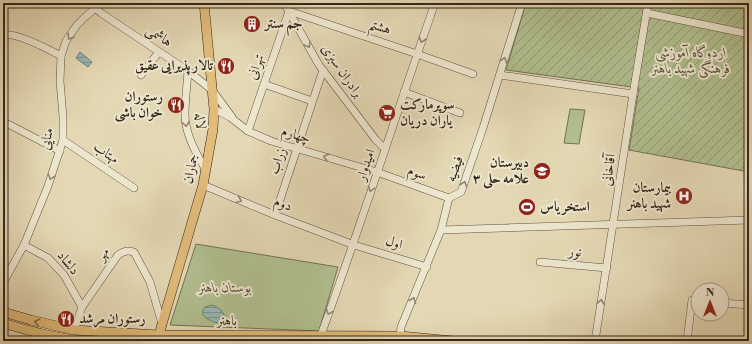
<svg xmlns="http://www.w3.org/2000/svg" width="752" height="344" font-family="'Libre Bodoni',Amiri,serif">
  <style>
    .park { fill: #b1bf8f; stroke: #737255 }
    .garden { fill: url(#garden-furrows); stroke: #737255 }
    .water { fill: url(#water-rules); stroke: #707e77 }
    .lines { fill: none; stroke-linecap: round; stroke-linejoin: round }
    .minor-casing { stroke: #615241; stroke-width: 8 }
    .major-casing { stroke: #35261b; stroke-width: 10 }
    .minor { stroke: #ede6ce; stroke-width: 7 }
    .major { stroke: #e2bc7a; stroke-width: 9 }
    .oneway { stroke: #918674 }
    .oneway2 { stroke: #836a46 }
    .labels { text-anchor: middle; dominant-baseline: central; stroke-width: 4; stroke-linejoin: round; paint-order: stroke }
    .poi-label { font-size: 14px; font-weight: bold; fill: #35261b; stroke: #ede6ce; text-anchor: start }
    .street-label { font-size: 14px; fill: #35261b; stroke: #ede6ce }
    .park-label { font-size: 14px; font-style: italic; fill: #544c38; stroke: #ede6ce }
  </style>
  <defs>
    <pattern id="garden-furrows" width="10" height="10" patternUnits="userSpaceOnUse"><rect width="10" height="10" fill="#b1bf8f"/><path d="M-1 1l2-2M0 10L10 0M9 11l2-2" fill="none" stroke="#919b74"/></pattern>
    <pattern id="water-rules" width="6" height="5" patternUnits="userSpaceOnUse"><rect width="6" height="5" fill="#97b8b4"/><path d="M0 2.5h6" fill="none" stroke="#7c9592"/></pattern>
  </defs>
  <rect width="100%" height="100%" fill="#e4d8b4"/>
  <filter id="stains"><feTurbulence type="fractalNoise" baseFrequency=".005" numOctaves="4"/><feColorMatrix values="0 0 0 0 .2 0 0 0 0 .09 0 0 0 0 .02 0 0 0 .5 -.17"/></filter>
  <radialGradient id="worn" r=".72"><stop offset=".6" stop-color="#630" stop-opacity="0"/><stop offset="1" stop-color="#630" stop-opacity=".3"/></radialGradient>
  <g class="park">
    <polygon points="570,109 585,110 579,144 564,143"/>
    <polygon points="196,244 338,267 319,331 170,325"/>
  </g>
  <polygon class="garden" points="526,3 749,3 749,172 629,150 639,88 506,70"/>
  <g class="water">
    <polygon points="80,52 92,62 88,67 76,58"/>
    <path d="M212 305C220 308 227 313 223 322 215 324 209 321 203 315V310L205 307Z"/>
  </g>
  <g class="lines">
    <defs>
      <g id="minor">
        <polyline points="90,3 101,13 188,71 212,90 232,117"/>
        <polyline points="284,3 319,65 376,140 385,149"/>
        <polyline points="289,11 417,54 473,74"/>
        <polyline points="647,13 749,34"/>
        <path d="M3 35C16 32 48 49 61 56"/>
        <path d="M188 71C187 86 185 100 185 115 185 134 196 154 206 170"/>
        <polyline points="141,75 159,52"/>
        <polyline points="500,75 633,94"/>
        <polyline points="264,84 312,101"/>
        <polyline points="404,92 460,113"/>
        <polyline points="214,109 230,117 248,131 271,141 377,172 449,198"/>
        <polyline points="3,125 8,124 60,151"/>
        <polyline points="248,131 289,11"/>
        <polyline points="63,140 134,188"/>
        <polyline points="203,185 275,215 354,245 427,267"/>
        <polyline points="275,215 323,70"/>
        <polyline points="441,230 749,220"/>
        <polyline points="24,245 48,258 64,275 82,307"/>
        <polyline points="540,262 607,268"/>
        <polyline points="3,283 24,245 48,186 63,140 63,117 60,81 61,56 66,41 77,25 86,16 102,3"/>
        <polyline points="722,303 749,305"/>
        <path d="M74 330 82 307 118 255C124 251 127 250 134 252L150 282 162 324"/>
        <polyline points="35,334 47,341"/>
        <path d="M321 335C361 225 396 114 435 3"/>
        <polyline points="400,336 401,327 441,230 449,198 461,192 483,128 522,3"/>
        <polyline points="595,341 633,94 648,3"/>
        <polyline points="687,341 692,300 698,301"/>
      </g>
      <g id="major">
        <polyline points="3,312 31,320 74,330 159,335 400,336 453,341"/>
        <path d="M3 323C30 331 58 339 86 341"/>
        <polyline points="158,340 162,324 203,185 213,129 214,109 204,3"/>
      </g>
    </defs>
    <use href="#minor" class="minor-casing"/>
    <use href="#major" class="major-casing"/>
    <use href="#minor" class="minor"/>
    <use href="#major" class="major"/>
  </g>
  <defs><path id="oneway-chevron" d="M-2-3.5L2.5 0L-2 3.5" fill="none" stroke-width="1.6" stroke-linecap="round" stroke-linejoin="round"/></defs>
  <g class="oneway">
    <use href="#oneway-chevron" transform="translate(70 37) rotate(123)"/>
    <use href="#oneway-chevron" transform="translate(422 40) rotate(109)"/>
    <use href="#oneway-chevron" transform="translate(308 45) rotate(60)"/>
    <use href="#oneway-chevron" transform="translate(504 60) rotate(-73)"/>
    <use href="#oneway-chevron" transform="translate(186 124) rotate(80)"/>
    <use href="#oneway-chevron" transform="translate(326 157) rotate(-163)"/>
    <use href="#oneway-chevron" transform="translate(51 177) rotate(109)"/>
    <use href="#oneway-chevron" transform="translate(464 184) rotate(-71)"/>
    <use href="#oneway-chevron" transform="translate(371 189) rotate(108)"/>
    <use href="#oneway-chevron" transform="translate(239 200) rotate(22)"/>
    <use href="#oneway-chevron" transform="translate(413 300) rotate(-67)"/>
    <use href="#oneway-chevron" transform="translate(601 302) rotate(-81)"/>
    <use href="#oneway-chevron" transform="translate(329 312) rotate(110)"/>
  </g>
  <use class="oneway2" href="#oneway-chevron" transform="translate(37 322) rotate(-167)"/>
  <defs>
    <symbol id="building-disc" viewBox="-11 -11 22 22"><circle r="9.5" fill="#8f2418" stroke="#ede6ce"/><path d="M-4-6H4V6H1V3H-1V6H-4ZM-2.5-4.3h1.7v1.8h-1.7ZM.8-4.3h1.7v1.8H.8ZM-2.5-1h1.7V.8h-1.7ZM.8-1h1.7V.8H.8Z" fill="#fff"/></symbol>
    <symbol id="restaurant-disc" viewBox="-11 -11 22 22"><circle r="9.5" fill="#8f2418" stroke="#ede6ce"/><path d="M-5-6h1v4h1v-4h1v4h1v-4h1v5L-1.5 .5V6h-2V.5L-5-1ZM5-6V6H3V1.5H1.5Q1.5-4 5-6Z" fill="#fff"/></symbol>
    <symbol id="supermarket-disc" viewBox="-11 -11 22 22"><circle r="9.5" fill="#8f2418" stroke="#ede6ce"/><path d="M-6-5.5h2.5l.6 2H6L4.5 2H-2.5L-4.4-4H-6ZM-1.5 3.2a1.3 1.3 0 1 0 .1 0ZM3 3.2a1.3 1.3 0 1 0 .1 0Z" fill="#fff"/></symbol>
    <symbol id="school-disc" viewBox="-11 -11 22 22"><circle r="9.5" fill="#8f2418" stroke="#ede6ce"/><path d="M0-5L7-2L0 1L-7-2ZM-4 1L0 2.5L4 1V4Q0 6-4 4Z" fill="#fff"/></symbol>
    <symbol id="hospital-disc" viewBox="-11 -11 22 22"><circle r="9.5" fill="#8f2418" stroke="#ede6ce"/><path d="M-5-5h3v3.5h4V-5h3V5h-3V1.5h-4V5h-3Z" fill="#fff"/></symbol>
    <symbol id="stadium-disc" viewBox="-11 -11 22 22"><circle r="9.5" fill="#8f2418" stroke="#ede6ce"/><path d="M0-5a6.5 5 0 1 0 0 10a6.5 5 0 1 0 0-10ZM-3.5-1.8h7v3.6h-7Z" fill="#fff"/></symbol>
  </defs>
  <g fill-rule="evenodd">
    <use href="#building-disc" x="242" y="14" width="20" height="20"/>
    <use href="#restaurant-disc" x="216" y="56" width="20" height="20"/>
    <use href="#restaurant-disc" x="166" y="95" width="20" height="20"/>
    <use href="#supermarket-disc" x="377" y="103" width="20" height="20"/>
    <use href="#school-disc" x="532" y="161" width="20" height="20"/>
    <use href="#hospital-disc" x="674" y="186" width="20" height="20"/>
    <use href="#stadium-disc" x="517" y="197" width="20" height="20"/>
    <use href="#restaurant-disc" x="56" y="309" width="20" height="20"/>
  </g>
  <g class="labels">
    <g class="poi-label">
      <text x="265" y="24">جم سنتر</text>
      <text x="213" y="66" text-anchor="end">تالار پذیرایی عقیق</text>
      <text x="163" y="97" text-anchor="end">رستوران<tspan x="163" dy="16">خوان باشی</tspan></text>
      <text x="400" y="105">سوپرمارکت<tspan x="400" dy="16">یاران دریان</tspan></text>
      <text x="529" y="163" text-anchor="end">دبیرستان<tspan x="529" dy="16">علامه حلی ۳</tspan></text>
      <text x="671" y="188" text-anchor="end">بیمارستان<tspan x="671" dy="16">شهید باهنر</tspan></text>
      <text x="540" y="207">استخر یاس</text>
      <text x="79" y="319">رستوران مرشد</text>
    </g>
    <g class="street-label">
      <text transform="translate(380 27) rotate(18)">هشتم</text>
      <text transform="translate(159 36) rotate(34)">هاشمی</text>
      <text transform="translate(256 67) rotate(-71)">تهرانی</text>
      <text transform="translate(342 71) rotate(55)">برادران سبزی</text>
      <text transform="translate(200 121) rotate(82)">لاله</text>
      <text transform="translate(296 135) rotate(17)">چهارم</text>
      <text transform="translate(47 139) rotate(-80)">منایی</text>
      <text transform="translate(106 153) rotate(34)">مهتاب</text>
      <text transform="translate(278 161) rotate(-72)">زراب</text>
      <text transform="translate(366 165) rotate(-71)">امیدوار</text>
      <text transform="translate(191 169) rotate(-78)">جماران</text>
      <text transform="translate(455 169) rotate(-70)">فیضیه</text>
      <text transform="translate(609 170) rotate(-82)">آقاخانی</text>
      <text transform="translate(417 173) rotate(20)">سوم</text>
      <text transform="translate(283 204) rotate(21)">دوم</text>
      <text transform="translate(394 243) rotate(17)">اول</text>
      <text transform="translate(575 252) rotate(4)">نور</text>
      <text transform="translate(103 254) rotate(-51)">مهر</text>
      <text transform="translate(68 263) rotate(51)">دلشاد</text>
      <text x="227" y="321">باهنر</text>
    </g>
    <g class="park-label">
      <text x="691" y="53">اردوگاه آموزشی<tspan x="691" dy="16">فرهنگی شهید باهنر</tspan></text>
      <text x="225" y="288">بوستان باهنر</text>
    </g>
  </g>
  <rect width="752" height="344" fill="none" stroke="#e4d8b4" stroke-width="16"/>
  <rect x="4" y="4" width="744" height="336" fill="none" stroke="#35261b" stroke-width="2"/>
  <rect x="8" y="8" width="736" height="328" fill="none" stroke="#35261b"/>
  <g transform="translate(710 302)"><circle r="19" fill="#ede6ce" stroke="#a39986"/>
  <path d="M0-3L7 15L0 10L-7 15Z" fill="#8f2418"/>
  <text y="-6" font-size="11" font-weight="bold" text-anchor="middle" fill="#35261b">N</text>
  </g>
  <rect width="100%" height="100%" filter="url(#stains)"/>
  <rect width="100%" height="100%" fill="url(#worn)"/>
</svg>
